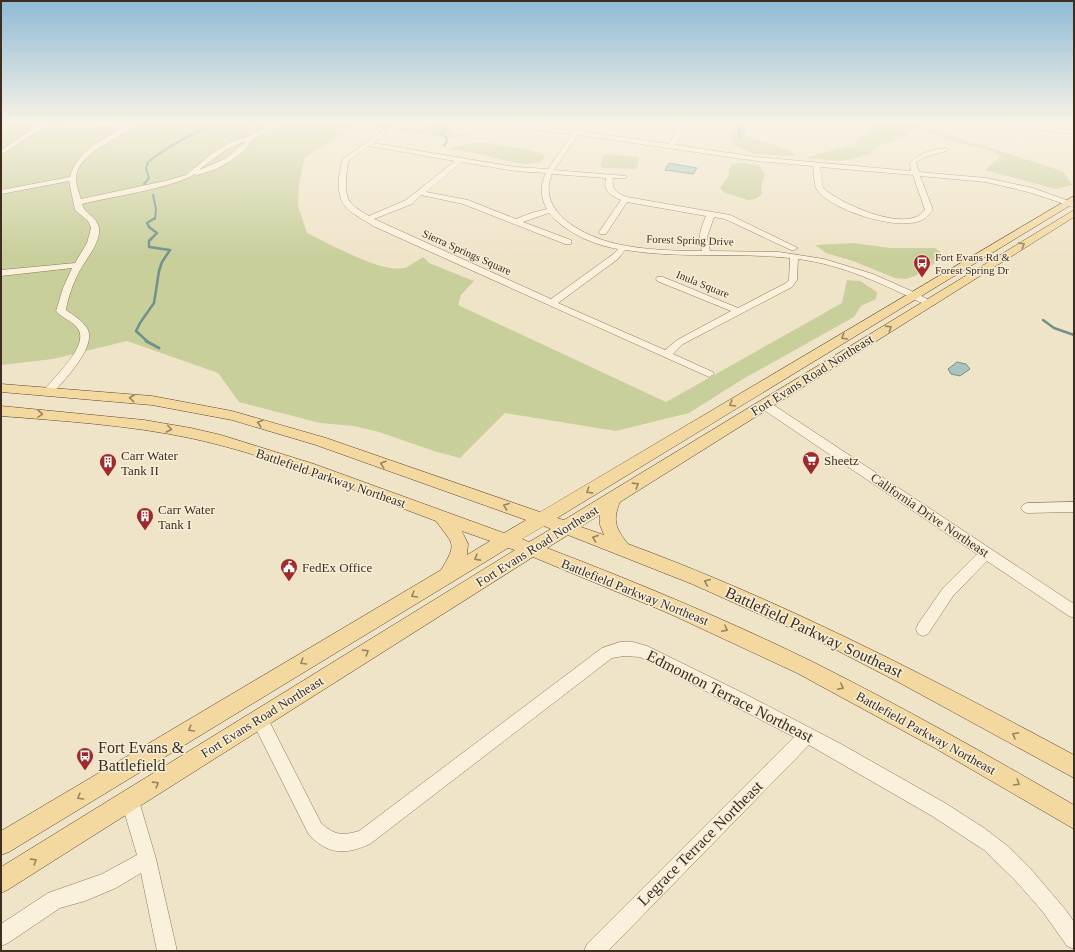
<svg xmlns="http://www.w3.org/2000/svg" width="1075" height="952" font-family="'Times New Roman',serif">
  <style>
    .green { fill: #c9cf9b }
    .water { fill: #a9c4bc; stroke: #6f938a }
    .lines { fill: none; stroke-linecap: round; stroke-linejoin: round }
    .stream-far2 { stroke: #6f938a; stroke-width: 2 }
    .stream-far1 { stroke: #6f938a; stroke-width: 2.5 }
    .stream { stroke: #6f938a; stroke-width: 3 }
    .minor-casing { stroke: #8d765c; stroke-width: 1 }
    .major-casing { stroke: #5b4430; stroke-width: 1 }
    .minor { fill: #faf1dc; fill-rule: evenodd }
    .major { fill: #f3d9a0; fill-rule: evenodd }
    .oneway { stroke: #988460 }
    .labels { text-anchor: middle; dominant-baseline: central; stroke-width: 3; stroke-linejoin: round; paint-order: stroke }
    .far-street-label { font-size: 11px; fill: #3d2e20; stroke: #f7eed8 }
    .far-poi-label { font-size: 11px; fill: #3d2e20; stroke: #f7eed8; text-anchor: start }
    .street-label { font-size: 13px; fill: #3d2e20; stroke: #f7eed8 }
    .poi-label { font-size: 13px; fill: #3d2e20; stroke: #f7eed8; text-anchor: start }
    .near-street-label { font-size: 16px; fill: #3d2e20; stroke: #f7eed8 }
    .near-poi-label { font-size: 16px; fill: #3d2e20; stroke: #f7eed8; text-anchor: start }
  </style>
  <rect width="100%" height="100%" fill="#f0e4c8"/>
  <g class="green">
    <path d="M97 122H390L395 124 391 129 383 130 359 125 305 157 299 183 298 206 307 233C329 243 384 276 407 267 412 264 418 260 423 257L429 263 474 281 461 295 458 305 666 402 842 303 847 280 860 281 877 292 876 299 861 306 854 317 743 379 689 413 616 431 505 413 460 458 437 452 379 432 354 426 320 423 239 402 218 373 127 341 53 359 1 365V124L88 127Z"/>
    <path d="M434 122H449L452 132 475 136 450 138 395 131C399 129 403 127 407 126 416 125 427 128 434 122Z"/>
    <path d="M736 122H753L747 128 745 135 793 152 794 156 754 154 733 145C730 136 730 129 736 122Z"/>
    <polygon points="868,122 908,122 1047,166 1064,172 1072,185 1056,189 985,170 1000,157 993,151 950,140 922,130 914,129 910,132 908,136 894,140 877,147 868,155 841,161 805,158 855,144 861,136 870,132 867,125"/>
    <path d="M481 142 526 149 545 155 541 162C523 167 509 161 491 157 478 153 464 151 451 150L455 147Z"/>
    <polygon points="606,154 639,157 637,169 603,168 600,166 603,155"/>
    <polygon points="743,163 758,165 765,174 761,187 762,194 755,199 748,200 725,193 720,188 729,175 729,169 732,164"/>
    <polygon points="854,243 890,248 935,248 945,256 915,276 906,279 895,278 853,261 826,253 815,245"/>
  </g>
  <g class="water">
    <polygon points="669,163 697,168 693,174 665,170"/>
    <polygon points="957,362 966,364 970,369 960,376 951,374 948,369"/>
  </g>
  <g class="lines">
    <g class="stream-far2">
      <polyline points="444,122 449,125 441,134 446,137 447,141 444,146"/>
      <polyline points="740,137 739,129 745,122"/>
      <path d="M144 184 149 178 146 168 148 162C171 144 196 131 224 122"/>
      <polyline points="153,195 156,209 155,219"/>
    </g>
    <g class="stream-far1">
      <polyline points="1043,320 1054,328 1074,335"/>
      <polyline points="148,342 136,331 140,323 154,303 159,271 162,262 170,250 149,247 149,241 157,233 149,227 147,223 155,218"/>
    </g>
    <polyline class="stream" points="146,341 159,348"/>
    <defs>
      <g id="minor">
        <path d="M43 122H141C124 138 78 150 76 178 76 185 79 193 81 199L165 181 186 175 214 152 229 143 250 136 278 122H285L254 138 243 152 229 162 214 170 197 175 194 174C178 187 105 198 82 204 84 214 97 216 99 228 101 243 85 260 79 272 73 284 68 297 66 310 73 315 82 320 87 328 98 346 64 380 53 393L49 394 44 391C52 378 90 346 78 329 73 321 62 318 56 311L63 288 72 268 1 276V270L75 263 87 243 91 228 88 221 75 210 69 181 1 194V190L70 177C76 152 104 138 125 127L48 124 1 155V150ZM246 141 225 159 199 170C214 158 227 147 246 141Z"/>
        <path d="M503 122H514L574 131 579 122H585L580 131 669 144 678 129 680 122H686L684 129 675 145 757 157 911 171 910 163C918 153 932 150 945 148L947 149V151C936 154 925 155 916 163L919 172 986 178 1033 188 1074 203V207L1028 192 986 182 920 176 933 210C930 213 927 217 924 219 902 233 832 211 817 190 814 185 814 173 813 166L757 161 578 135 554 170 626 176V178H613C611 190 617 193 627 197L730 215 798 248 794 250H791L725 219 714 217 707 237 710 251 779 252 824 259 873 274 918 294 934 303 929 306 926 305C885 285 844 265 798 259L797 280 792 287 683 344 673 354 713 372 714 374 709 377 373 226C365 220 351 214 345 206 335 194 339 172 343 159L383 131 388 132 373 143 515 167 548 169 572 134 529 129ZM369 146 455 161 406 200 369 216C363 212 355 208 351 203 343 195 346 170 349 160ZM462 162 515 171 546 173C540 185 540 197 547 209L531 213 516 219 468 200 426 192ZM820 167 913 175 925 210C923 211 921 214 918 216 896 228 841 204 823 188ZM552 174 606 178C603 191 610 195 621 200L599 232 600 234H606L627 202 706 216C701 228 697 238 702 251 674 251 645 250 617 244 586 237 535 213 552 174ZM421 195 463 204 565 244H571V240L523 222 549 213C565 232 593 245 618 249L612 255 551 299 374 219 412 204ZM625 250C680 259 735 252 790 258L789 280 786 283 738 308 663 277H657L656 279 657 281 731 311 677 340 665 350 558 303 618 259Z"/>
        <polygon points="986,122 1003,122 1074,130 1074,134 989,124"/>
        <polygon points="765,401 769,402 1074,604 1074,618 1069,616 987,561 953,596 928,634 923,636 918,634 916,629 918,624 943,588 977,554 761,408 760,405 761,402"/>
        <polygon points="1074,502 1074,512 1027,513 1023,511 1021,508 1023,505 1027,503"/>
        <path d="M620 642H633L647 646 745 694 841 744 945 803 984 828 1009 847 1029 867 1065 909 1074 922V949L1067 946 1043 912 1015 880 984 850 932 816 809 745 608 951H584L587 944 794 737 640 657 624 656 612 658 370 844C345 855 329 855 309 835L251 719 253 713 259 711 265 713 321 823C334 835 342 836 359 831L602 648Z"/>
        <polygon points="130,792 136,795 139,801 156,859 177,951 157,951 141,873 116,888 85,901 60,908 8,943 1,946 1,924 48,893 102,874 137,855 121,801 124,795"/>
      </g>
      <path id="major" d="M1074 196V203L557 518 564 520 1074 210V217L620 502C612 521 616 529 628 544 783 601 929 677 1074 755V778L900 683 815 639 692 584 568 535 547 548C636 582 725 619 811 661 901 706 988 755 1074 805V829L933 747 797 673 668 613 533 557 9 889 1 893V867L515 550 508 548 9 852 1 855V831L441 570C458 542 453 545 436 521 355 491 274 456 190 438 128 425 64 421 1 416V406L144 420 191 428 221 435 314 464 504 533 526 520 316 445 232 420 152 405 1 392V384L152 396 232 411 326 438 540 512ZM600 515V525L604 535 581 527ZM544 526 551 529 529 542 522 539ZM462 531 490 541 467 555 468 544Z"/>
    </defs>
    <use href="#minor" class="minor-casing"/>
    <use href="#major" class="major-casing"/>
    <use href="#minor" class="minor"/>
    <use href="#major" class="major"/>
  </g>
  <defs><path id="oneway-chevron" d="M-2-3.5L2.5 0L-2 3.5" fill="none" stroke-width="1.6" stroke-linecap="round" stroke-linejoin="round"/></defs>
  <g class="oneway">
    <use href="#oneway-chevron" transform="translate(1022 245) rotate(-32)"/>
    <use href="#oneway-chevron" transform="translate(889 328) rotate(-32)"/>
    <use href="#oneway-chevron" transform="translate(844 337) rotate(149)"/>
    <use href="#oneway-chevron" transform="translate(132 398) rotate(-174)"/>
    <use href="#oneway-chevron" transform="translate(732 404) rotate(149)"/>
    <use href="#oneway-chevron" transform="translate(40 414) rotate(4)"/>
    <use href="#oneway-chevron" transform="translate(260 423) rotate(-164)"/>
    <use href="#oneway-chevron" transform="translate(169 429) rotate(11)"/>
    <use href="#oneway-chevron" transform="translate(383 464) rotate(-161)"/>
    <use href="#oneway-chevron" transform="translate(636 485) rotate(-32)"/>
    <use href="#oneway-chevron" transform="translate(589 491) rotate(148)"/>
    <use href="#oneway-chevron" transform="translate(506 506) rotate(-160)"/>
    <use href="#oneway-chevron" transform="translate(595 538) rotate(-160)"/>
    <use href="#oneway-chevron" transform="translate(477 558) rotate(151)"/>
    <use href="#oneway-chevron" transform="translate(707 582) rotate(-157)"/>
    <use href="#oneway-chevron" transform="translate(414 595) rotate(149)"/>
    <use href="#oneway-chevron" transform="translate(725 629) rotate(26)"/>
    <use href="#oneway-chevron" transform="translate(366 652) rotate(-32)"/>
    <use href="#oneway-chevron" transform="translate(303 662) rotate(149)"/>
    <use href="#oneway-chevron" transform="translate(841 687) rotate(27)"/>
    <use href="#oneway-chevron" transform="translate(191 729) rotate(149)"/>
    <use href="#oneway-chevron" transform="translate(1015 735) rotate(-151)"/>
    <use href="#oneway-chevron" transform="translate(1017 783) rotate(31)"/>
    <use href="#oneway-chevron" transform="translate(156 784) rotate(-32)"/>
    <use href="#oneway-chevron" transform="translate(80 797) rotate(149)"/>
    <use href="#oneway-chevron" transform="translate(34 861) rotate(-32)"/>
  </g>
  <linearGradient id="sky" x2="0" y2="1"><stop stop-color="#8fbad6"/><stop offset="0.48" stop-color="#f8f3e6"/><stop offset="1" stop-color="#f8f3e6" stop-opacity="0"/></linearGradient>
  <rect width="1075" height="255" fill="url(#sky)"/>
  <defs>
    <symbol id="bus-pin" viewBox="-11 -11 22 30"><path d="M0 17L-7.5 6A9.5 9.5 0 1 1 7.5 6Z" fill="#9e2a2b" stroke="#f7eed8"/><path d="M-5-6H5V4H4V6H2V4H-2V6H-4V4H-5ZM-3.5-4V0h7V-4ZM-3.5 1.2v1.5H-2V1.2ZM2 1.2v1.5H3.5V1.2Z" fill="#fff"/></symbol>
    <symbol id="supermarket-pin" viewBox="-11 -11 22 30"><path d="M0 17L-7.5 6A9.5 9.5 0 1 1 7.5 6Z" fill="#9e2a2b" stroke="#f7eed8"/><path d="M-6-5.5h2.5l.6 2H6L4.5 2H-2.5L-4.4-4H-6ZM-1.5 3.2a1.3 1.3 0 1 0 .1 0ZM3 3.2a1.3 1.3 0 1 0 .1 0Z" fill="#fff"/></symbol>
    <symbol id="building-pin" viewBox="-11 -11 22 30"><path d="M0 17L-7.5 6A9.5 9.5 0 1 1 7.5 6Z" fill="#9e2a2b" stroke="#f7eed8"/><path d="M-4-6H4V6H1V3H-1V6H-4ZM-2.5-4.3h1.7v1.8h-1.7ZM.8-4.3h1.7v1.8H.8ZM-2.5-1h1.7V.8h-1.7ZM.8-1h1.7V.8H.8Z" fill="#fff"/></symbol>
    <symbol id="civic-pin" viewBox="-11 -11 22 30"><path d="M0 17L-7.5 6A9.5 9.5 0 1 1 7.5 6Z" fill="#9e2a2b" stroke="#f7eed8"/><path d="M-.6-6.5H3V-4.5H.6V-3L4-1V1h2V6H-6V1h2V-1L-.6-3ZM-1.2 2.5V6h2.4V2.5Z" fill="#fff"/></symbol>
  </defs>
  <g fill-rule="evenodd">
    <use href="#bus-pin" x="912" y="253" width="20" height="27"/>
    <use href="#supermarket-pin" x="801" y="450" width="20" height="27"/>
    <use href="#building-pin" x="98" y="452" width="20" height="27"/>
    <use href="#building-pin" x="135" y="506" width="20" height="27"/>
    <use href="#civic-pin" x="279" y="557" width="20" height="27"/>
    <use href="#bus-pin" x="75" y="746" width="20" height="27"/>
  </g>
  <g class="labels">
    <g class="far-street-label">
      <text transform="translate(690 240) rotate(2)">Forest Spring Drive</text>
      <text transform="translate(467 252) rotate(24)">Sierra Springs Square</text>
      <text transform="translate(703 284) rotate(22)">Inula Square</text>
    </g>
    <g class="far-poi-label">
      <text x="935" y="257">Fort Evans Rd &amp;<tspan x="935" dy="13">Forest Spring Dr</tspan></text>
    </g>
    <g class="street-label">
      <text transform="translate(812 375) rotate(-32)">Fort Evans Road Northeast</text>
      <text transform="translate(331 478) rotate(19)">Battlefield Parkway Northeast</text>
      <text transform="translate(930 515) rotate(34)">California Drive Northeast</text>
      <text transform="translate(537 546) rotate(-32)">Fort Evans Road Northeast</text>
      <text transform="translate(635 592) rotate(22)">Battlefield Parkway Northeast</text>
      <text transform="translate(262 717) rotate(-32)">Fort Evans Road Northeast</text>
      <text transform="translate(926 733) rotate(29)">Battlefield Parkway Northeast</text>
    </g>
    <g class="poi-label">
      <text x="121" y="455">Carr Water<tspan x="121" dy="15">Tank II</tspan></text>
      <text x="824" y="460">Sheetz</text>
      <text x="158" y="509">Carr Water<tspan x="158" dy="15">Tank I</tspan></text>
      <text x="302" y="567">FedEx Office</text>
    </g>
    <g class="near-street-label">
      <text transform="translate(814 632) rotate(25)">Battlefield Parkway Southeast</text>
      <text transform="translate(730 696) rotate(27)">Edmonton Terrace Northeast</text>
      <text transform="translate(700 843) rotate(-45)">Legrace Terrace Northeast</text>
    </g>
    <g class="near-poi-label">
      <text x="98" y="747">Fort Evans &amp;<tspan x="98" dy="18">Battlefield</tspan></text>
    </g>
  </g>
  <rect width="1075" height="952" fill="none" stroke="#3d2e20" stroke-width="4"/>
</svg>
